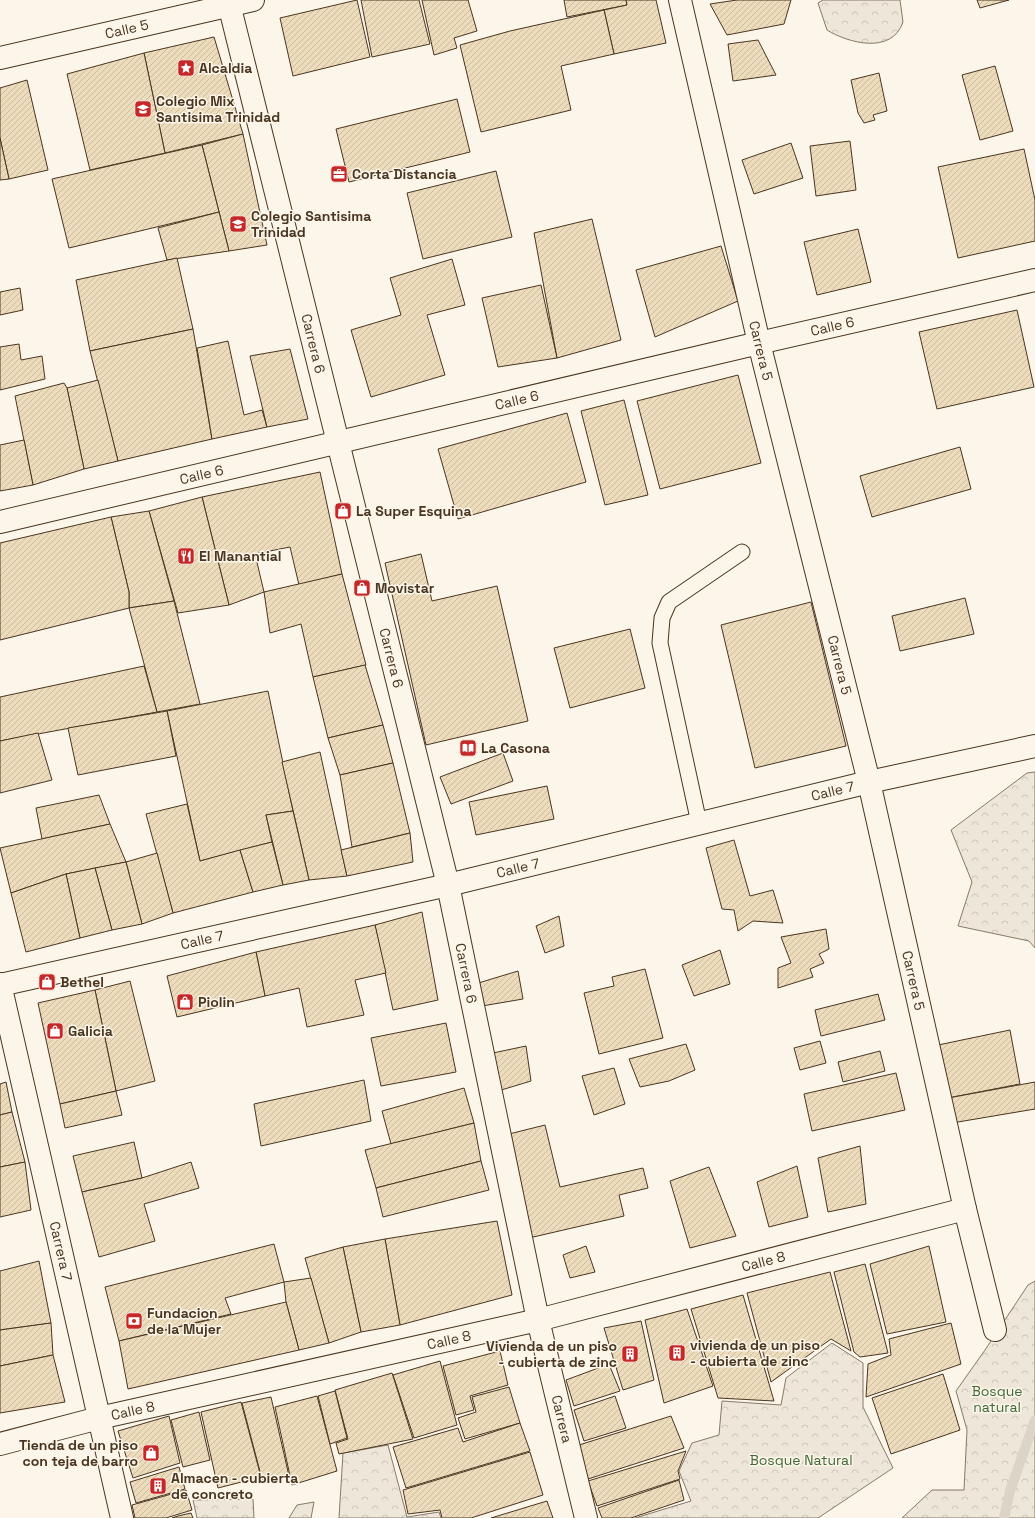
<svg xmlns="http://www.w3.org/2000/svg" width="1035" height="1518" viewBox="0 0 1035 1518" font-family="'Space Grotesk',sans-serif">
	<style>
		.forest { fill: url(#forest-crowns); stroke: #887966 }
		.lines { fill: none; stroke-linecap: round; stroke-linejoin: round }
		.stream { stroke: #dcd4c6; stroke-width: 10 }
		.building { fill: url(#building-hatch); stroke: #4a3520 }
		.service-casing { stroke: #4a3520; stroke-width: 17 }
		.minor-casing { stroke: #4a3520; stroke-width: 24 }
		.tertiary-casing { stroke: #4a3520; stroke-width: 24 }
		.service { stroke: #fbf6e9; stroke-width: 15 }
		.minor { stroke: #fbf6e9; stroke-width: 22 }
		.tertiary { stroke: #fbf6e9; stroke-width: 22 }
		.labels { text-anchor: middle; stroke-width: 3; stroke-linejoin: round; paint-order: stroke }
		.street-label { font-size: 14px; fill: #4a3520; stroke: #fbf6e9 }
		.poi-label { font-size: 14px; font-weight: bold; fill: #4a3520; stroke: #fbf6e9; text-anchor: start }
		.park-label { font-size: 14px; fill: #436837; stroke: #fbf6e9 }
	</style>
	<defs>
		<pattern id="forest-crowns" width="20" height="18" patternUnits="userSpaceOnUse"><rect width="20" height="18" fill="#ede6d9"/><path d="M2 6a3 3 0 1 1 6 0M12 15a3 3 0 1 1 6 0" fill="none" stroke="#cdc6ba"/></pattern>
		<pattern id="building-hatch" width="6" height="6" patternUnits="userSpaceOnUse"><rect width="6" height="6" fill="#ecdcbc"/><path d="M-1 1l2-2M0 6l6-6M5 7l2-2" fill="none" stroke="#ccbda1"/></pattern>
	</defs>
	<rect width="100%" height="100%" fill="#fbf6e9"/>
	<g class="forest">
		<path d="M823 0H900L903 22C892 55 848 43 827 30L818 3Z"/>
		<path d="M1035 772V948L1029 941 958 926 972 882 951 830 1027 773Z"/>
		<path d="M1035 1281V1518H902L932 1490H964L967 1430 956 1391 985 1350 1028 1285Z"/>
		<path d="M832 1343 863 1363V1407L893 1468 818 1518H635L691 1501 679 1471 692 1443 719 1435 722 1401 781 1405 786 1378Z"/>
		<path d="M388 1445 407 1517 439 1512 441 1518H339L343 1453Z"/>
		<path d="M253 1499 254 1518H197L193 1500Z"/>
		<path d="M314 1502 311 1518H289L297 1505Z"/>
	</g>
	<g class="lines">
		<path class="stream" d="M1004 1518 1010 1491 1035 1420"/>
	</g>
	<g class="building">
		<path d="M357 0 370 57 293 76 280 18Z"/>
		<path d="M361 0H419L430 44 372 57Z"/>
		<path d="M422 0H468L477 31 454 38 457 48 434 55Z"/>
		<path d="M564 0H626L627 5 567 17Z"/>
		<path d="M626 0H656L666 43 614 54 604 10 627 5Z"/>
		<path d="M737 0H791L784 24 727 35 710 4Z"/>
		<path d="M977 0H1009L980 8Z"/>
		<path d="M604 10 614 54 561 66 571 110 481 132 460 45 510 31Z"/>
		<path d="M214 37 243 134 165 153 144 53Z"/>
		<path d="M758 40 776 75 733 81 728 44Z"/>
		<path d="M144 53 165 153 90 170 67 74Z"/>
		<path d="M995 66 1013 131 980 140 962 75Z"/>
		<path d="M879 73 887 111 873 115 875 120 864 123 858 113 851 80Z"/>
		<path d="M27 80 48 170 9 179 0 138V88Z"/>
		<path d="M457 99 470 152 349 182 336 129Z"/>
		<path d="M243 134 267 245 229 251 202 145Z"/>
		<path d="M0 138 9 179 0 180Z"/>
		<path d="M850 141 856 190 816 196 810 146Z"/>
		<path d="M791 143 803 178 754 194 742 160Z"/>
		<path d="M202 145 219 212 69 248 52 179Z"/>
		<path d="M1024 149 1035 200V241L958 258 938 167Z"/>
		<path d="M496 171 512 237 423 259 407 193Z"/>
		<path d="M219 212 229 251 167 260 158 228Z"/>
		<path d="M592 219 621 340 557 358 534 233Z"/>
		<path d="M858 229 871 282 817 295 804 242Z"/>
		<path d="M721 246 738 301 655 337 636 270Z"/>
		<path d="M177 258 193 329 90 351 76 280Z"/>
		<path d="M452 259 465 305 427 315 445 375 371 397 351 330 401 315 390 278Z"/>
		<path d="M541 285 557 358 498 367 482 298Z"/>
		<path d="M20 288 23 310 0 315V292Z"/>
		<path d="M1017 310 1034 387 937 409 919 332Z"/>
		<path d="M193 329 212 439 118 461 90 351Z"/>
		<path d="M228 341 244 415 262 410 267 427 212 439 197 348Z"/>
		<path d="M19 344 21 360 42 356 45 379 0 390V347Z"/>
		<path d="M290 349 308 419 267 427 250 356Z"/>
		<path d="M738 375 761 463 660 489 637 401Z"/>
		<path d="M98 380 118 461 84 469 67 388Z"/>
		<path d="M64 383 67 388 84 469 33 485 15 396Z"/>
		<path d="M624 400 648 495 605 505 581 411Z"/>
		<path d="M567 413 586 482 458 519 438 449Z"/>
		<path d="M24 440 33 485 0 491V445Z"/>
		<path d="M960 447 971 489 872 517 860 476Z"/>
		<path d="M320 472 342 574 299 585 290 547 255 554 264 592 229 605 202 497Z"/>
		<path d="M202 497 229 605 178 613 149 511Z"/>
		<path d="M149 511 174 601 129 608V592L111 517Z"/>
		<path d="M111 517 129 592V608L0 640V543Z"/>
		<path d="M421 554 432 601 497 586 528 721 426 745 385 563Z"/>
		<path d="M342 574 366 665 313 677 301 624 270 633 264 592Z"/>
		<path d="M965 598 974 634 900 651 892 616Z"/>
		<path d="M174 601 200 704 157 712 129 608Z"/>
		<path d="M811 602 846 746 755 768 721 625Z"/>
		<path d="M630 629 645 688 570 708 554 648Z"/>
		<path d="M365 665 383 725 328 738 313 677Z"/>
		<path d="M144 666 157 712 0 741V697Z"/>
		<path d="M268 691 293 811 266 815 272 842 200 861 167 711Z"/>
		<path d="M167 711 176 756 78 775 68 728Z"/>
		<path d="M383 725 393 763 340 775 328 738Z"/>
		<path d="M38 733 52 780 0 793V741Z"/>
		<path d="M320 752 347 876 309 880 282 762Z"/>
		<path d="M503 753 513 781 451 804 440 777Z"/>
		<path d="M393 763 410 833 352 847 340 775Z"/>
		<path d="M547 786 554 819 476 835 469 802Z"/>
		<path d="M99 795 110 824 42 839 36 808Z"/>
		<path d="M187 804 200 861 240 850 253 892 173 913 146 814Z"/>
		<path d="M293 811 309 880 283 885 266 815Z"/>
		<path d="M110 824 126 862 66 874 11 893 0 848Z"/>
		<path d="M410 833 413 862 347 876 341 850Z"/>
		<path d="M734 840 750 896 773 890 783 923 753 921 738 931 734 910 722 909 706 848Z"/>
		<path d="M272 842 283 885 253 892 240 850Z"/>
		<path d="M157 853 173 913 142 924 126 862Z"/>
		<path d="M126 862 142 924 112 930 95 868Z"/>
		<path d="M95 868 112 930 80 938 66 874Z"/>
		<path d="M66 874 80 938 26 952 11 893Z"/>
		<path d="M422 912 438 1000 393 1010 375 925Z"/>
		<path d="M559 916 564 946 545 953 536 926Z"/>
		<path d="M375 925 386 973 355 980 364 1015 307 1027 299 988 265 996 256 952Z"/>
		<path d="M826 929 829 949 819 954 824 963 810 969 813 977 778 988V968L791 963 781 937Z"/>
		<path d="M720 950 730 984 694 996 682 965Z"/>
		<path d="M256 952 265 996 177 1017 167 976Z"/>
		<path d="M645 969 663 1038 599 1054 584 993 614 986 612 977Z"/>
		<path d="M518 971 523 999 482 1006 475 984Z"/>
		<path d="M130 981 155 1081 116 1091 95 990Z"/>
		<path d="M95 990 116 1091 60 1104 38 1003Z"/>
		<path d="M878 994 885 1020 821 1036 815 1010Z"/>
		<path d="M446 1023 456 1072 381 1086 371 1038Z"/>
		<path d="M1010 1030 1020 1084 948 1098 938 1045Z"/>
		<path d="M820 1041 826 1063 800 1070 794 1048Z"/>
		<path d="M686 1044 695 1070 669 1081 640 1087 629 1059Z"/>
		<path d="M526 1046 531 1081 498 1091 493 1053Z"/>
		<path d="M880 1051 885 1071 843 1082 838 1062Z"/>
		<path d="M614 1068 625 1104 594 1115 582 1076Z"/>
		<path d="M896 1073 905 1110 812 1131 804 1094Z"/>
		<path d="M364 1080 371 1121 261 1146 254 1104Z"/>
		<path d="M6 1082 12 1112 0 1115V1084Z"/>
		<path d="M1035 1082V1109L952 1123 948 1098Z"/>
		<path d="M464 1088 474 1123 391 1144 382 1111Z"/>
		<path d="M116 1091 122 1115 65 1128 60 1104Z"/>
		<path d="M12 1112 25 1162 0 1167V1115Z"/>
		<path d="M474 1123 481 1161 376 1188 365 1150Z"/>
		<path d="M545 1125 560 1187 643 1168 648 1188 619 1195 624 1216 529 1238 505 1135Z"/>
		<path d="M134 1142 142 1178 82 1192 73 1156Z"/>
		<path d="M860 1146 866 1204 828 1212 818 1158Z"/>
		<path d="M481 1161 489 1190 383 1217 376 1188Z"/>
		<path d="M25 1162 31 1210 0 1217V1167Z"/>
		<path d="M191 1162 199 1188 144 1204 155 1241 99 1257 82 1192 142 1178Z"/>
		<path d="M797 1166 808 1217 769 1227 757 1182Z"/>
		<path d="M709 1167 736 1236 690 1248 670 1181Z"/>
		<path d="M497 1221 512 1295 400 1325 385 1239Z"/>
		<path d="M385 1239 400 1325 361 1332 343 1247Z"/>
		<path d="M274 1244 284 1282 225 1298 231 1314 119 1341 105 1287Z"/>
		<path d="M586 1246 595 1272 570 1278 563 1255Z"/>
		<path d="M929 1246 946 1322 887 1334 870 1264Z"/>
		<path d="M343 1247 361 1332 329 1343 305 1258Z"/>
		<path d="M39 1261 51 1323 0 1330V1271Z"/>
		<path d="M865 1264 888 1353 860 1357 854 1352 834 1272Z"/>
		<path d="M830 1272 851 1351 831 1339 771 1382 747 1293Z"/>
		<path d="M311 1278 329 1343 299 1350 286 1302 284 1282Z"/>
		<path d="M743 1295 774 1401 718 1398 691 1309Z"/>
		<path d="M286 1302 299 1350 128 1389 119 1341Z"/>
		<path d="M687 1309 713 1386 664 1403 645 1320Z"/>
		<path d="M641 1321 654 1380 623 1390 604 1328Z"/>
		<path d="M51 1323 53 1355 0 1366V1330Z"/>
		<path d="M951 1323 961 1364 866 1397 868 1364 891 1355 889 1339Z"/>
		<path d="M500 1351 508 1385 470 1396 474 1410 456 1415 443 1366Z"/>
		<path d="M53 1355 65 1402 0 1413V1366Z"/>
		<path d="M440 1361 457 1425 414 1438 393 1375Z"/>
		<path d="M609 1364 620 1391 574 1406 566 1380Z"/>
		<path d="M392 1373 413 1439 339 1454 336 1443 348 1439 335 1390Z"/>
		<path d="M943 1374 960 1430 891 1454 872 1398Z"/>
		<path d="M509 1387 520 1423 465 1439 458 1418 476 1412 472 1397Z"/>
		<path d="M335 1391 347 1438 330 1444 318 1396Z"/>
		<path d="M317 1396 337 1471 292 1485 275 1407Z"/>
		<path d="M615 1396 626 1428 584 1441 574 1410Z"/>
		<path d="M271 1397 289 1476 263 1483 242 1403Z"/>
		<path d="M241 1402 261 1477 218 1488 201 1412Z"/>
		<path d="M199 1412 210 1460 183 1467 171 1420Z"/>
		<path d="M169 1416 180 1463 133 1478 118 1431Z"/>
		<path d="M671 1416 684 1448 588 1479 579 1445Z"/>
		<path d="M520 1423 530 1451 406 1488 393 1447 458 1428 463 1442Z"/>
		<path d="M686 1451 678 1471 680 1479 597 1506 588 1481Z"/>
		<path d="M530 1452 543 1495 471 1518H442L440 1510 408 1514 403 1490Z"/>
		<path d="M179 1467 185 1489 136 1503 130 1482Z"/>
		<path d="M679 1480 684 1500 631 1518H602L598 1508Z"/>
		<path d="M186 1490 192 1510 166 1518H135L132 1505Z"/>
		<path d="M547 1501 553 1518H491Z"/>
		<path d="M191 1513 193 1518H172L178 1516Z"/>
	</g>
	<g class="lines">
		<defs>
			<path id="service" d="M699 823 660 643 662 618 669 602 742 552"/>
			<g id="minor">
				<path id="s1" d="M228 0 448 885 538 1320 586 1518"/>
				<path id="s2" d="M680 0 759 343 869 782 965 1209 995 1330"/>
				<path id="s3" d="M0 58 253 0"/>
				<path id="s4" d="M0 522 759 343 1035 280"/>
				<path id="s5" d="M0 985 448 885 869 782 1035 746"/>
				<path id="s6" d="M0 1444 99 1418 538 1320 965 1209"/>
			</g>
			<g id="tertiary">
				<path id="s7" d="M0 984 122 1518"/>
			</g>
		</defs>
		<use href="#service" class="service-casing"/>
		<use href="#minor" class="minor-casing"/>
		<use href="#tertiary" class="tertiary-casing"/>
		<use href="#service" class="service"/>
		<use href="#minor" class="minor"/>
		<use href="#tertiary" class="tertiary"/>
	</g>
	<defs>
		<symbol id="sight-square" viewBox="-11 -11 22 22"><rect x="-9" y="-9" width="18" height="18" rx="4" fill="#c62828" stroke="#fbf6e9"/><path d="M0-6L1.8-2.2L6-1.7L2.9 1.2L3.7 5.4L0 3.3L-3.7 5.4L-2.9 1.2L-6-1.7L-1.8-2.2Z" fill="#fff"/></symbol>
		<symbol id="school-square" viewBox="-11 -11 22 22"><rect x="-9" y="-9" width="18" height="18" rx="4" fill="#c62828" stroke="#fbf6e9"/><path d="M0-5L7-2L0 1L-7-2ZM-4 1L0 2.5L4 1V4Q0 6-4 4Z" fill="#fff"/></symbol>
		<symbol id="office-square" viewBox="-11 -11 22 22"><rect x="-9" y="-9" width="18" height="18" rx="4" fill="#c62828" stroke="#fbf6e9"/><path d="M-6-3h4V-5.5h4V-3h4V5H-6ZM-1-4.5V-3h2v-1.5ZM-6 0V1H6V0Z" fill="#fff"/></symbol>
		<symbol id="shop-square" viewBox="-11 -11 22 22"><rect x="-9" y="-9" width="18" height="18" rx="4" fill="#c62828" stroke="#fbf6e9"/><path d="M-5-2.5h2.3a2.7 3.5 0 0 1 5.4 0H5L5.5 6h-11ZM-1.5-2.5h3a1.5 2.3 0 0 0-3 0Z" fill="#fff"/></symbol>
		<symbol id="restaurant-square" viewBox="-11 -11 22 22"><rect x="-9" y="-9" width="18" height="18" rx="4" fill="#c62828" stroke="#fbf6e9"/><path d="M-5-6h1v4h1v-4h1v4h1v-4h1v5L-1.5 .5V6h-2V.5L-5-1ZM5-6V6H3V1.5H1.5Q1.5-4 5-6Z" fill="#fff"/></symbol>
		<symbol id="library-square" viewBox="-11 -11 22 22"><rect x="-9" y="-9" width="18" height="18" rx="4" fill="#c62828" stroke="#fbf6e9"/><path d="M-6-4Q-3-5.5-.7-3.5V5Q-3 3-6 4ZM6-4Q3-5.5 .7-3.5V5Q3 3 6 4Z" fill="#fff"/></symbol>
		<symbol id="bank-square" viewBox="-11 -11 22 22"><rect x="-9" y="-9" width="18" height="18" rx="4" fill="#c62828" stroke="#fbf6e9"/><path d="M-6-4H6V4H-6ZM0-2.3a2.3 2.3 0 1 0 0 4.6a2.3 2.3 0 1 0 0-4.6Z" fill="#fff"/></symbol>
		<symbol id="building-square" viewBox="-11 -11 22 22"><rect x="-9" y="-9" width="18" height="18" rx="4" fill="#c62828" stroke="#fbf6e9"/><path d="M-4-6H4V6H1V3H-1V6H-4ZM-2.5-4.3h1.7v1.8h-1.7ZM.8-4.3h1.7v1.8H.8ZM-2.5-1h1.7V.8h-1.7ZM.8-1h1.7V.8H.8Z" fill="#fff"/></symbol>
	</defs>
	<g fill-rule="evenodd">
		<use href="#sight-square" x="176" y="58" width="20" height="20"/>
		<use href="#school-square" x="133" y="99" width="20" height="20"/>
		<use href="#office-square" x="329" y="164" width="20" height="20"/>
		<use href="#school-square" x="228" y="214" width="20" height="20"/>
		<use href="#shop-square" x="333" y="501" width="20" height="20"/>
		<use href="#restaurant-square" x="176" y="546" width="20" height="20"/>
		<use href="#shop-square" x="352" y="578" width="20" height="20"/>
		<use href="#library-square" x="458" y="738" width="20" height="20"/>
		<use href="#shop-square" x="37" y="972" width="20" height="20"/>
		<use href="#shop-square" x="175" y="992" width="20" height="20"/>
		<use href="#shop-square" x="45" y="1021" width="20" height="20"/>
		<use href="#bank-square" x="124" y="1311" width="20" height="20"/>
		<use href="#building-square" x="667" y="1343" width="20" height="20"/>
		<use href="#building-square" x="620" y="1344" width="20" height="20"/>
		<use href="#shop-square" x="141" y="1443" width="20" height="20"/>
		<use href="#building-square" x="148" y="1476" width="20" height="20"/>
	</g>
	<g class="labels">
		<g class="street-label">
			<text dy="5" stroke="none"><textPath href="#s3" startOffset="130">Calle 5</textPath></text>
			<text dy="5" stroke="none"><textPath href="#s4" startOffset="855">Calle 6</textPath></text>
			<text dy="5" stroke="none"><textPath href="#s1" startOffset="354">Carrera 6</textPath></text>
			<text dy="5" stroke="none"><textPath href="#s2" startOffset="360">Carrera 5</textPath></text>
			<text dy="5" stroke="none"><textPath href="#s4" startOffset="531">Calle 6</textPath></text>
			<text dy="5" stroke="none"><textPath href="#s4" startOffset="207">Calle 6</textPath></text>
			<text dy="5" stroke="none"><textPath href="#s1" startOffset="678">Carrera 6</textPath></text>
			<text dy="5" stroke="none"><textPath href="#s2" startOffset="684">Carrera 5</textPath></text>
			<text dy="5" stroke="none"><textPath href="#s5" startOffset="855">Calle 7</textPath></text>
			<text dy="5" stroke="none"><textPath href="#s5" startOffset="531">Calle 7</textPath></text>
			<text dy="5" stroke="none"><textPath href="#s5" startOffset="207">Calle 7</textPath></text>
			<text dy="5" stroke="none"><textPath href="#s1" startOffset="1002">Carrera 6</textPath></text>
			<text dy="5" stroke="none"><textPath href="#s2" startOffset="1008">Carrera 5</textPath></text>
			<text dy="5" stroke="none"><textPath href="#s7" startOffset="274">Carrera 7</textPath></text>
			<text dy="5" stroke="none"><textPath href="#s6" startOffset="785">Calle 8</textPath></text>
			<text dy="5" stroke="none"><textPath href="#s6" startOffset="461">Calle 8</textPath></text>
			<text dy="5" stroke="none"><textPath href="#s6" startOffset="137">Calle 8</textPath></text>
			<text dy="5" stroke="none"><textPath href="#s1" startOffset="1458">Carrera</textPath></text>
		</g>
		<g class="poi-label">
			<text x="199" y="73">Alcaldia</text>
			<text x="156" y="106">Colegio Mix<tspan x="156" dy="16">Santisima Trinidad</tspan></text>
			<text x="352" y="179">Corta Distancia</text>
			<text x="251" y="221">Colegio Santisima<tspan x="251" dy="16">Trinidad</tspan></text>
			<text x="356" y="516">La Super Esquina</text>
			<text x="199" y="561">El Manantial</text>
			<text x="375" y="593">Movistar</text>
			<text x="481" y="753">La Casona</text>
			<text x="60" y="987">Bethel</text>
			<text x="198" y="1007">Piolin</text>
			<text x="68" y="1036">Galicia</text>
			<text x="147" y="1318">Fundacion<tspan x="147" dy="16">de la Mujer</tspan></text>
			<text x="690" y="1350">vivienda de un piso<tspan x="690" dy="16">- cubierta de zinc</tspan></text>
			<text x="617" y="1351" text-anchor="end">Vivienda de un piso<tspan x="617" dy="16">- cubierta de zinc</tspan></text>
			<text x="138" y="1450" text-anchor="end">Tienda de un piso<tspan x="138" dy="16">con teja de barro</tspan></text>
			<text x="171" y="1483">Almacen - cubierta<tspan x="171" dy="16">de concreto</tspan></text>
		</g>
		<g class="park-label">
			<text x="997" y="1396">Bosque<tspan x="997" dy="16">natural</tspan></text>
			<text x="801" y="1465">Bosque Natural</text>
		</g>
	</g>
</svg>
